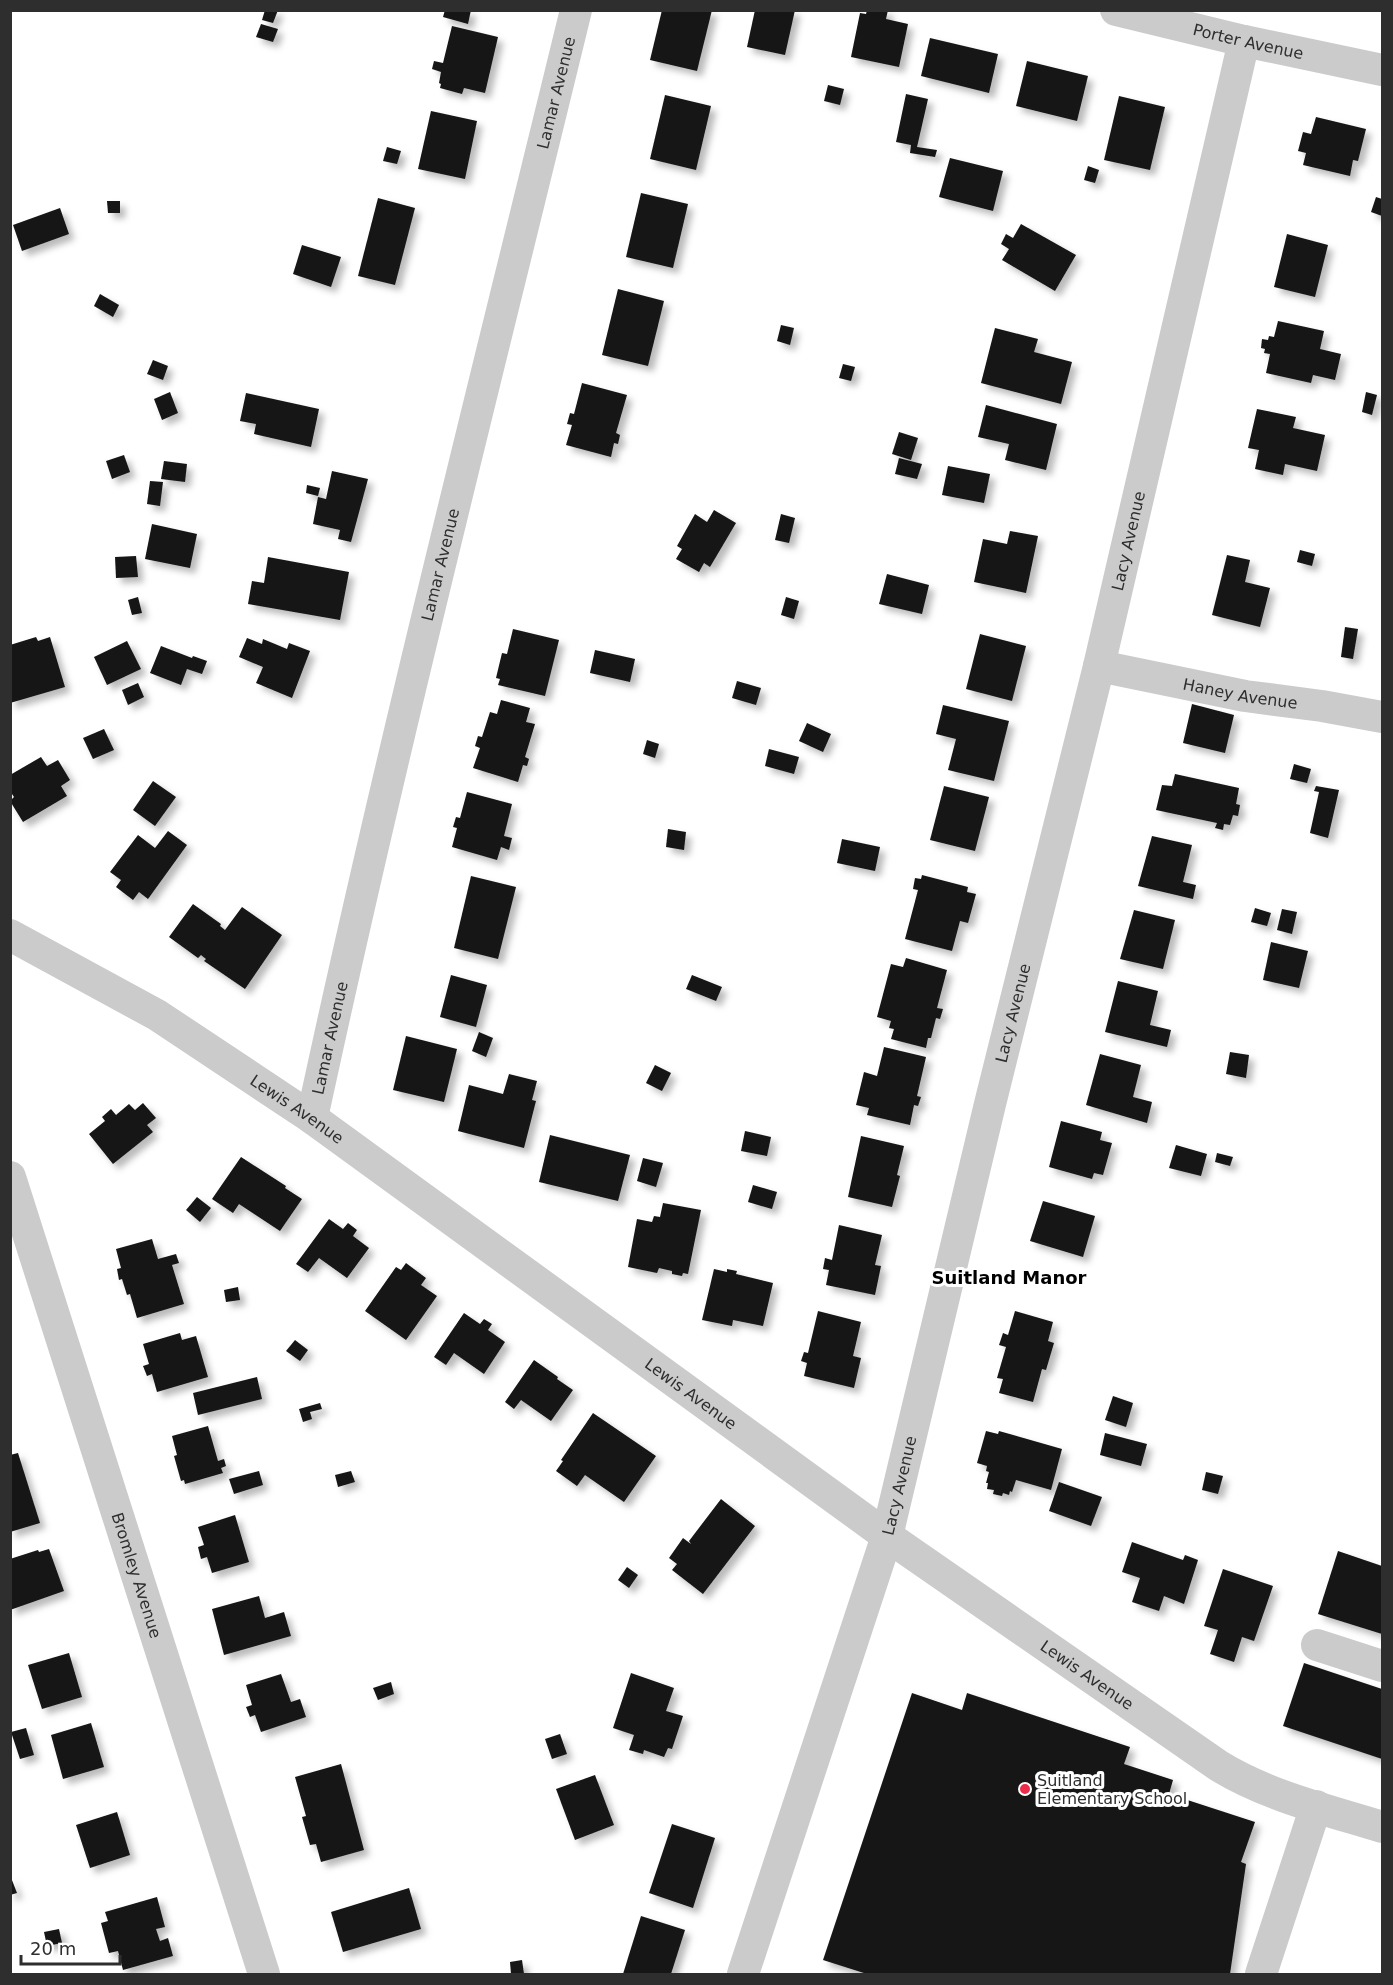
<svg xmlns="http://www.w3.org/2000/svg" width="1393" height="1985" viewBox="0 0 1393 1985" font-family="'DejaVu Sans',sans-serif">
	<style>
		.building { fill: #151515; filter: url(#shadow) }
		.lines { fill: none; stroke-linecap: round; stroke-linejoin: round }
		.minor { stroke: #cbcbcb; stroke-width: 32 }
		.poi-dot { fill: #e82e4a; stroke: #fff; stroke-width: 2 }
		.labels { text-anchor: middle; stroke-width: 6; stroke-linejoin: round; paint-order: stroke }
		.street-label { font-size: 16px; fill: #2e2e2e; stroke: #fff }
		.poi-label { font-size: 16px; fill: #2e2e2e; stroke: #fff; text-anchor: start }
		.neighbourhood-label { font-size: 18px; font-weight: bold; fill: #000; stroke: #fff }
	</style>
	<defs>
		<filter id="shadow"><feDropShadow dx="5.5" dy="5.5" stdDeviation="3" flood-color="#0004"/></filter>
	</defs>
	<rect width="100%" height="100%" fill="#fff"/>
	<g class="building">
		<path d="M265 10H278L273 23 262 20Z"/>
		<path d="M445 10H471L468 24 443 17Z"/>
		<path d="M662 10H712L697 71 650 60Z"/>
		<path d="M755 10H795L785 55 747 47Z"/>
		<path d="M867 10H888L886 19 908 24 899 67 851 57 860 13 866 14Z"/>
		<path d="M261 24 278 29 273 42 256 37Z"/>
		<path d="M452 26 498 37 485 93 464 88 462 94 440 88 441 84 439 83 441 72 432 69 434 61 443 63Z"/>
		<path d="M930 38 998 54 989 93 921 76Z"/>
		<path d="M1027 61 1088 76 1077 121 1016 106Z"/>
		<path d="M828 85 844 89 840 105 824 101Z"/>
		<path d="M906 94 928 99 917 147 937 150 935 157 910 153 911 145 896 142Z"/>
		<path d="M665 95 711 106 696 170 650 159Z"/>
		<path d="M1119 96 1165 107 1150 170 1104 160Z"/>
		<path d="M431 111 477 121 465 179 418 169Z"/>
		<path d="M1316 117 1366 129 1358 161 1353 160 1350 176 1303 165 1306 153 1298 151 1303 132 1311 134Z"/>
		<path d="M387 147 401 151 397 164 383 161Z"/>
		<path d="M950 158 1003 171 993 211 939 197Z"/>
		<path d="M1088 166 1099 170 1095 183 1084 180Z"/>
		<path d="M641 193 688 204 673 268 626 257Z"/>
		<path d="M1376 197 1382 199V216L1371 212Z"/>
		<path d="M378 198 415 208 395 285 358 276Z"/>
		<path d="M107 201H120V213H108Z"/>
		<path d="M60 208 69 234 22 251 13 225Z"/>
		<path d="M1021 224 1076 255 1055 291 1002 260 1009 249 1001 244 1006 234 1013 238Z"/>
		<path d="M1287 234 1328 245 1315 297 1274 287Z"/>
		<path d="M302 245 341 257 331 287 293 274Z"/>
		<path d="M618 289 664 301 648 366 602 355Z"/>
		<path d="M100 294 119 305 113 317 94 306Z"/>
		<path d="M1278 321 1324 331 1320 349 1341 354 1335 380 1313 375 1311 383 1266 373 1270 354 1264 353 1265 349 1261 348 1262 339 1268 340 1269 336 1274 337Z"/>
		<path d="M781 325 794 328 790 345 777 341Z"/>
		<path d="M995 328 1038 339 1034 352 1072 362 1061 404 981 383Z"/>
		<path d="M153 360 168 366 163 380 147 374Z"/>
		<path d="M843 364 855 367 851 381 839 378Z"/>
		<path d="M582 383 627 395 616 433 620 435 618 444 614 443 611 457 566 445 572 425 567 424 570 413 574 414Z"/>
		<path d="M170 392 178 413 162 420 154 399Z"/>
		<path d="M1366 392 1377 395 1372 415 1362 412Z"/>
		<path d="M246 393 319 409 311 447 254 434 256 424 240 421Z"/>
		<path d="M986 405 1057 424 1046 470 1005 460 1009 444 978 437Z"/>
		<path d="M1257 409 1296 417 1293 428 1325 435 1317 471 1285 464 1283 475 1255 469 1259 450 1248 448Z"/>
		<path d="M899 432 918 438 911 460 892 454Z"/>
		<path d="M124 455 130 472 112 479 106 461Z"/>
		<path d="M899 458 922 464 917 479 895 474Z"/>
		<path d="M164 461 187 464 185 482 161 479Z"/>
		<path d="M948 466 990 474 984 503 942 495Z"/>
		<path d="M332 471 368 479 351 542 338 539 340 530 313 524 318 497 326 499Z"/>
		<path d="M150 481 163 482 160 506 147 504Z"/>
		<path d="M307 485 320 488 318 496 306 493Z"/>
		<path d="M714 510 736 523 710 567 704 563 699 572 676 559 682 549 677 546 695 514 707 522Z"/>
		<path d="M781 514 795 518 789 543 775 540Z"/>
		<path d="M152 524 197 534 190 568 145 559Z"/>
		<path d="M1010 531 1038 536 1026 593 974 582 983 539 1007 544Z"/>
		<path d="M1300 550 1315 554 1312 566 1297 562Z"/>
		<path d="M1227 555 1250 560 1245 582 1270 588 1260 627 1212 615Z"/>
		<path d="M136 556 138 577 116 578 115 557Z"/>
		<path d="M268 557 349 572 340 620 248 604 252 581 264 583Z"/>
		<path d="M887 574 929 585 922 614 879 604Z"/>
		<path d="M138 597 142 613 132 615 128 600Z"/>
		<path d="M786 597 799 601 794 619 781 615Z"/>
		<path d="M1345 627 1358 629 1353 659 1341 657Z"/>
		<path d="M513 629 559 640 545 696 498 685 500 679 496 678 502 653 507 654Z"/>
		<path d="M980 634 1026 646 1012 701 966 689Z"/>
		<path d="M36 637 38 641 50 637 65 687 10 703V645Z"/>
		<path d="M247 638 262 644 263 639 287 649 289 643 310 651 292 698 256 683 263 667 239 657Z"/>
		<path d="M127 641 141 669 107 685 94 657Z"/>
		<path d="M161 646 192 658 193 656 207 661 202 674 187 669 181 685 150 673Z"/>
		<path d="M595 650 635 659 630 682 590 673Z"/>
		<path d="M737 681 761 688 756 705 732 698Z"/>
		<path d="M138 683 144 697 128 705 122 690Z"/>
		<path d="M501 700 530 708 526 722 535 724 525 757 529 759 527 766 523 765 518 782 473 768 480 748 475 746 478 736 482 737 490 712 497 714Z"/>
		<path d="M1192 704 1234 715 1225 753 1183 743Z"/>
		<path d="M943 705 1009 721 994 781 948 770 956 739 936 734Z"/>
		<path d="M807 723 831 734 823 752 799 741Z"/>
		<path d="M104 729 114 750 93 759 83 738Z"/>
		<path d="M647 740 659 744 655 758 643 754Z"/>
		<path d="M769 749 799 757 794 774 765 766Z"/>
		<path d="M41 757 47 766 58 760 70 780 61 786 67 796 23 822 10 801 14 797 10 791V775Z"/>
		<path d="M1294 764 1311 769 1307 783 1290 779Z"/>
		<path d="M1175 774 1239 788 1236 804 1240 805 1238 816 1233 815 1230 825 1224 824 1223 830 1215 828 1217 823 1156 810 1162 785 1172 786Z"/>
		<path d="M153 781 176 797 155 826 133 810Z"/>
		<path d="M944 786 989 797 975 851 930 840Z"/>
		<path d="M1316 786 1339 790 1328 838 1310 833 1319 792 1314 791Z"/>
		<path d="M467 792 512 804 504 836 512 838 509 850 501 847 497 860 452 847 457 828 453 827 456 817 460 818Z"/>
		<path d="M668 829 686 832 684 850 666 847Z"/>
		<path d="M168 831 187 845 148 899 139 892 133 900 116 887 121 880 110 872 138 835 155 848Z"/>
		<path d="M1152 836 1192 845 1183 882 1196 885 1193 899 1138 886Z"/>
		<path d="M842 839 880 847 875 871 837 863Z"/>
		<path d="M922 875 968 887 967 892 976 894 968 923 960 921 952 951 905 939 918 890 913 889 915 878 921 879Z"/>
		<path d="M471 876 516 887 498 959 454 948Z"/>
		<path d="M193 904 221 924 220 926 225 930 242 907 282 935 245 989 204 961 206 959 201 955 198 958 169 937Z"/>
		<path d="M1255 908 1271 913 1267 926 1251 922Z"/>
		<path d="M1282 909 1297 912 1292 934 1277 930Z"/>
		<path d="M1134 910 1175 920 1163 969 1120 959Z"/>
		<path d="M1271 942 1308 951 1299 988 1263 980Z"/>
		<path d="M906 958 947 970 937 1008 943 1009 940 1019 936 1018 931 1038H928L926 1048 891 1039 894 1029 889 1028 891 1021 877 1017 891 964 903 967Z"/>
		<path d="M451 975 487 985 476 1027 440 1017Z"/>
		<path d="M692 975 722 987 716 1001 686 989Z"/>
		<path d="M1118 981 1158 991 1150 1025 1171 1030 1167 1047 1105 1032Z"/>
		<path d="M479 1032 493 1038 486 1057 472 1051Z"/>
		<path d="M406 1036 457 1049 444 1102 393 1090Z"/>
		<path d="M884 1047 926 1057 917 1096 921 1097 918 1106 914 1105 910 1125 867 1115 869 1108 856 1105 864 1072 877 1076Z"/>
		<path d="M1230 1052 1249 1055 1246 1078 1226 1074Z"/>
		<path d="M1100 1054 1141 1065 1133 1097 1152 1102 1147 1123 1086 1105Z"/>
		<path d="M655 1065 671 1073 662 1091 646 1083Z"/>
		<path d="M509 1074 537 1081 532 1100 536 1101 524 1148 458 1131 469 1085 503 1094Z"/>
		<path d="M143 1103 156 1118 147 1125 153 1132 113 1164 89 1134 105 1121 102 1117 111 1109 116 1115 129 1104 135 1110Z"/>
		<path d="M1061 1121 1102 1132 1100 1140 1112 1143 1103 1175 1094 1173 1092 1179 1049 1167Z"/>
		<path d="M745 1131 771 1137 767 1156 741 1151Z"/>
		<path d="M550 1135 630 1155 618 1201 539 1182Z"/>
		<path d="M861 1136 904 1146 897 1175 900 1176 892 1207 848 1197Z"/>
		<path d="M1176 1145 1207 1154 1201 1176 1169 1168Z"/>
		<path d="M1217 1153 1233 1157 1230 1166 1215 1162Z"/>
		<path d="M241 1157 286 1186 285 1188 302 1199 280 1231 239 1204 233 1213 212 1199Z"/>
		<path d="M643 1158 663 1163 656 1187 637 1181Z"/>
		<path d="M753 1185 777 1192 772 1209 748 1202Z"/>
		<path d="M197 1197 211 1208 200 1222 186 1210Z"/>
		<path d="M1043 1201 1095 1216 1083 1257 1030 1241Z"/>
		<path d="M663 1203 701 1210 688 1274 683 1273 682 1276 672 1274V1271L659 1268 657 1273 628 1267 637 1219 652 1222 654 1216 660 1217Z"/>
		<path d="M329 1219 343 1229 348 1223 357 1230 353 1236 369 1248 347 1278 319 1258 308 1272 296 1264Z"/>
		<path d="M839 1225 882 1235 875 1265 881 1266 875 1295 826 1285 829 1270 823 1269 825 1258 832 1260Z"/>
		<path d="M152 1239 158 1259 176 1254 179 1263 172 1265 184 1304 137 1318 130 1294 127 1295 122 1279 119 1280 117 1269 121 1268 116 1249Z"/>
		<path d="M406 1263 426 1278 421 1285 437 1296 406 1340 365 1311 396 1267 401 1270Z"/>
		<path d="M714 1269 727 1272V1269L737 1271 736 1274 773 1283 763 1326 733 1320 732 1326 702 1320Z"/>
		<path d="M238 1287 240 1300 226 1302 224 1290Z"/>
		<path d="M818 1311 861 1322 853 1356 861 1358 854 1388 804 1376 807 1363 801 1361 804 1352 808 1353Z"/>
		<path d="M1015 1311 1053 1322 1048 1341 1054 1343 1046 1370 1042 1369 1033 1402 999 1393 1003 1379 997 1378 1006 1347 999 1345 1003 1333 1008 1335Z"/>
		<path d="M464 1313 480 1324 484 1319 492 1324 488 1330 505 1342 484 1374 454 1353 446 1365 434 1357Z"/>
		<path d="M180 1333 182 1340 196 1336 208 1377 157 1392 152 1374 147 1376 143 1366 149 1364 143 1344Z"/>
		<path d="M295 1340 308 1350 300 1361 286 1351Z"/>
		<path d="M534 1360 558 1377 557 1379 573 1390 551 1421 521 1400 514 1409 505 1402Z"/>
		<path d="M257 1377 262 1399 198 1415 193 1393Z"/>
		<path d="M1113 1396 1133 1403 1126 1427 1105 1420Z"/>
		<path d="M320 1403 322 1409 310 1412 312 1419 303 1422 299 1409Z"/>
		<path d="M593 1413 656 1456 624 1502 585 1475 577 1486 556 1471 563 1461 561 1460Z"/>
		<path d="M208 1426 218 1461 224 1459 226 1466 221 1468 223 1473 185 1484 184 1480 181 1481 174 1456 177 1455 172 1436Z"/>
		<path d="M986 1431 998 1434 999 1431 1062 1449 1051 1490 1016 1480 1012 1492 1010 1491 1009 1495 1003 1493 1002 1496 993 1494 994 1490 987 1489 988 1483H986L989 1472 986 1471 987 1466 977 1463Z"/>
		<path d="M1105 1433 1147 1444 1141 1466 1100 1455Z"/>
		<path d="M18 1453 40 1523 10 1532V1455Z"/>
		<path d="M259 1471 263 1485 234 1494 229 1479Z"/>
		<path d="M351 1471 355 1482 338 1487 335 1475Z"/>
		<path d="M1206 1472 1223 1476 1218 1494 1202 1490Z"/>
		<path d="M1059 1482 1102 1497 1091 1526 1049 1511Z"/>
		<path d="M721 1499 755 1526 703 1594 672 1570 677 1564 669 1558 683 1538 691 1544 689 1541Z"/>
		<path d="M235 1515 249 1562 212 1573 207 1557 201 1559 198 1547 204 1545 198 1527Z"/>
		<path d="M1132 1542 1183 1560 1185 1555 1198 1560 1184 1604 1164 1596 1159 1611 1132 1602 1140 1578 1122 1572Z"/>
		<path d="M49 1549 64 1591 10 1610V1559L38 1550 39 1552Z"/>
		<path d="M1338 1551 1382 1566V1634L1318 1614Z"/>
		<path d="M627 1567 638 1575 629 1588 618 1580Z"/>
		<path d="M1223 1569 1273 1586 1254 1641 1242 1637 1234 1662 1210 1654 1218 1630 1204 1626Z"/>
		<path d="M259 1596 265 1618 284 1612 291 1636 224 1655 212 1609Z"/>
		<path d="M69 1653 82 1697 42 1709 28 1665Z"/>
		<path d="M1304 1663 1382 1689V1759L1283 1726Z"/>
		<path d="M631 1673 674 1688 666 1711 683 1716 672 1749 668 1748 664 1757 644 1750 643 1754 629 1750 634 1735 613 1728Z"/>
		<path d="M281 1674 291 1702 300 1699 306 1717 261 1732 255 1715 250 1717 246 1707 252 1705 246 1685Z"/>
		<path d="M391 1682 394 1694 378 1700 373 1688Z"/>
		<path d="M912 1693 962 1710 967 1693 1130 1747 1124 1764 1173 1780 1169 1794 1255 1822 1241 1862 1246 1864 1230 1974H867L823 1960Z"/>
		<path d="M91 1723 104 1767 63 1779 51 1735Z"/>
		<path d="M26 1728 34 1755 20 1759 11 1732Z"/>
		<path d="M560 1734 567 1754 552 1759 545 1739Z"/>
		<path d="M341 1764 364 1850 321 1862 316 1844 310 1845 302 1817 306 1816 295 1777Z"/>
		<path d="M595 1775 614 1825 575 1840 556 1789Z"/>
		<path d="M117 1812 130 1855 90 1868 76 1825Z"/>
		<path d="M672 1824 715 1838 693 1908 649 1893Z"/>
		<path d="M10 1875 17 1893 10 1895Z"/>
		<path d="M409 1888 421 1929 343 1952 331 1912Z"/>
		<path d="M157 1897 165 1927 156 1929 160 1941 168 1938 173 1956 123 1970 118 1951 109 1953 101 1923 108 1921 105 1912Z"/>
		<path d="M641 1916 685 1930 671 1974H623Z"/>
		<path d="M59 1929 62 1943 47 1946 44 1932Z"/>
		<path d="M522 1960 524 1974H511L510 1962Z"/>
	</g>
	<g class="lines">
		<g class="minor">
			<path id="s1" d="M1116 10 1244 41 1382 70"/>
			<path id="s2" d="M1099 666 1245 696 1322 706 1382 717"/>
			<path id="s3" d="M10 935 157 1015 312 1118 887 1536 1219 1766C1268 1796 1327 1810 1382 1827"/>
			<path id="s4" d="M312 1118C392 747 486 379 576 10"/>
			<path id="s5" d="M10 1177 264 1974"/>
			<path d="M1317 1645 1382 1666"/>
			<path id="s6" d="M743 1974 887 1536 990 1104 1099 666 1244 41"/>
			<path d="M1261 1974 1316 1806"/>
		</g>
	</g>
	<circle class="poi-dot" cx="1025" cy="1789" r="6"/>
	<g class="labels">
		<g class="street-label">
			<text dy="6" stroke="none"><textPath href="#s1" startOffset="136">Porter Avenue</textPath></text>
			<text dy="6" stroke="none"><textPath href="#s4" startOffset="1054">Lamar Avenue</textPath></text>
			<text dy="6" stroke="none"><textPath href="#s6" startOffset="1485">Lacy Avenue</textPath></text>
			<text dy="6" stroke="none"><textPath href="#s4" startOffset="568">Lamar Avenue</textPath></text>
			<text dy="6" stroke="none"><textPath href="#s2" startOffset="144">Haney Avenue</textPath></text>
			<text dy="6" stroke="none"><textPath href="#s6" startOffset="999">Lacy Avenue</textPath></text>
			<text dy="6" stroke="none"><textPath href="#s4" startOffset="82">Lamar Avenue</textPath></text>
			<text dy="6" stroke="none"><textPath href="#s3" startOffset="336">Lewis Avenue</textPath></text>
			<text dy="6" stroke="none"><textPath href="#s3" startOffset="822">Lewis Avenue</textPath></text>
			<text dy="6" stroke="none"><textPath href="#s6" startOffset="513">Lacy Avenue</textPath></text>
			<text dy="6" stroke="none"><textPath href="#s5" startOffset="418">Bromley Avenue</textPath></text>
			<text dy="6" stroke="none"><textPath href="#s3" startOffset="1308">Lewis Avenue</textPath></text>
		</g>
		<g class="poi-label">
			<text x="1037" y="1786">Suitland<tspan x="1037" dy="18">Elementary School</tspan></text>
		</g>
		<g class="neighbourhood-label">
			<text x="1009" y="1284">Suitland Manor</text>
		</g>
	</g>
	<rect width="1393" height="1985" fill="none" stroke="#2e2e2e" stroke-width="24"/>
	<path d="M21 1955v9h99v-9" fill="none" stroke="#2e2e2e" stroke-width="3"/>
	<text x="30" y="1955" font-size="18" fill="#2e2e2e" stroke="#ffffff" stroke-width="4.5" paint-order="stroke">20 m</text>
</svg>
